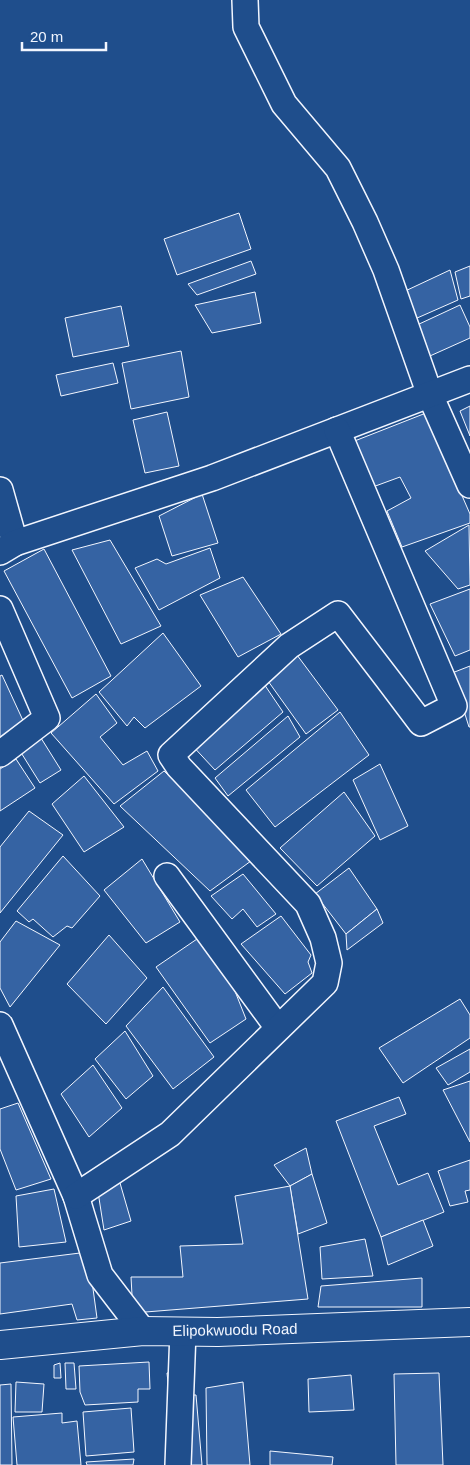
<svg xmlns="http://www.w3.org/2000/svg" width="470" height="1465" viewBox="0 0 470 1465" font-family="Helvetica,sans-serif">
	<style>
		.building { fill: #3563a3; stroke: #f2f6ff }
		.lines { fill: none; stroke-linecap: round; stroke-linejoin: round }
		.street-casing { stroke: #f2f6ff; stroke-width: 28 }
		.secondary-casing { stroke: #f2f6ff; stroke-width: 30 }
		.street { stroke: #1f4e8c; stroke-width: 25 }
		.secondary { stroke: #1f4e8c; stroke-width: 28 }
		.labels { text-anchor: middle; stroke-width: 4; stroke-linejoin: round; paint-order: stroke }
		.street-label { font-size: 15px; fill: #f2f6ff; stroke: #1f4e8c }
	</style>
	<rect width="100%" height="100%" fill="#1f4e8c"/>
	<g class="building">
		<path d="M239 213 251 249 177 275 164 239Z"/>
		<path d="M251 261 256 274 197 295 188 284Z"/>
		<path d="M470 266V296L461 299 455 272Z"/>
		<path d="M450 270 458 300 399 326 386 300Z"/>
		<path d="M255 292 261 323 212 333 195 305Z"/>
		<path d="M460 305 470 327V338L421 360 402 332Z"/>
		<path d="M121 306 129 346 73 357 65 318Z"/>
		<path d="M181 351 189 397 131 409 122 363Z"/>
		<path d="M113 363 118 383 61 396 56 375Z"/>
		<path d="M470 406V436L460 411Z"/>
		<path d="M167 412 179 466 145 473 133 420Z"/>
		<path d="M426 413 470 514V523L402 547 387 511 411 498 400 477 370 488 352 442Z"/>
		<path d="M202 494 218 543 172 556 159 516Z"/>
		<path d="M469 525 470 585 458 589 425 551Z"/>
		<path d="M110 540 161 626 121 644 72 550Z"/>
		<path d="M210 548 220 578 159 610 135 568 157 559 166 564Z"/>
		<path d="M44 549 111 676 72 698 4 571Z"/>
		<path d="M243 577 281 634 238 657 200 595Z"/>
		<path d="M470 589V650L455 656 430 604Z"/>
		<path d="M163 633 201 686 145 728 134 717 127 726 99 692Z"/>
		<path d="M297 655 338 710 306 734 263 674Z"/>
		<path d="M470 666V727H469L452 673Z"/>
		<path d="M2 675 26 727 0 739V676Z"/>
		<path d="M262 681 283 712 215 770 189 742Z"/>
		<path d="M96 694 117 723 100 737 123 765 147 751 158 771 114 804 51 733Z"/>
		<path d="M340 712 369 755 275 827 246 790Z"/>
		<path d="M288 716 300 737 228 796 215 778Z"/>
		<path d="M41 738 61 770 40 783 20 751Z"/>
		<path d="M16 759 35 788 0 811V769Z"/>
		<path d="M380 764 408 826 380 840 353 780Z"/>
		<path d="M164 771 255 858 210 891 120 806Z"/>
		<path d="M84 776 124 827 84 852 52 804Z"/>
		<path d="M344 792 375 836 317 886 280 848Z"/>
		<path d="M29 811 63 835 0 913V847Z"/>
		<path d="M63 856 100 896 72 928 67 926 53 937 33 919 29 922 17 911Z"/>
		<path d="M142 859 180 922 146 943 104 890Z"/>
		<path d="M349 868 377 909 346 934 315 894Z"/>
		<path d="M243 874 276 914 257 927 243 909 232 919 211 896Z"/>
		<path d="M377 909 383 923 347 950 346 934Z"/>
		<path d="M281 916 311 955 308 962 312 973 285 994 241 944Z"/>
		<path d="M16 921 60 945 10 1007 0 988V942Z"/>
		<path d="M109 935 147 978 106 1024 67 984Z"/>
		<path d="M197 939 229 976 246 1019 210 1043 156 967Z"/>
		<path d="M163 987 214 1057 173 1089 126 1026Z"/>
		<path d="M460 999 470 1015V1038L403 1083 379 1048Z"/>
		<path d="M125 1031 153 1076 126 1099 95 1059Z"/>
		<path d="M470 1049V1072L448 1085 436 1068Z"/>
		<path d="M93 1065 122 1108 89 1137 61 1094Z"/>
		<path d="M470 1081V1142L443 1090Z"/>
		<path d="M399 1097 406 1114 374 1126 398 1185 428 1173 444 1212 381 1237 336 1121Z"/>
		<path d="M18 1103 51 1179 16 1190 0 1149V1109Z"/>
		<path d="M306 1148 312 1174 290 1186 274 1165Z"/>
		<path d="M470 1160V1190L465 1191 468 1202 450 1206 438 1171Z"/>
		<path d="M312 1174 327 1223 298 1234 290 1186Z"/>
		<path d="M120 1183 131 1221 104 1230 98 1192Z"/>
		<path d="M290 1186 308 1299 133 1313 131 1277H183L180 1246 243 1244 235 1196Z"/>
		<path d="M54 1189 66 1242 19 1247 16 1196Z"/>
		<path d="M423 1220 433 1246 388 1265 381 1237Z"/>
		<path d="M365 1239 373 1276 322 1279 320 1247Z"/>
		<path d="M88 1252 97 1318 77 1320 72 1304 0 1314V1263Z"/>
		<path d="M422 1278V1307H318L321 1286Z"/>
		<path d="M149 1362 150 1389H138V1402L85 1405 80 1392 79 1366Z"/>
		<path d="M60 1363 61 1378H54V1365Z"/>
		<path d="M65 1363H74L76 1389H66Z"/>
		<path d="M192 1371 191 1395H196L202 1465H177L167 1373Z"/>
		<path d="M439 1373 443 1465H396L394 1374Z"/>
		<path d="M351 1375 354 1410 309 1412 308 1379Z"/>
		<path d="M16 1382 44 1384 42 1412H15Z"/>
		<path d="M243 1382 250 1465H207L206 1388Z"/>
		<path d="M11 1384 12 1465H0V1385Z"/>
		<path d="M131 1408 134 1452 86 1456 83 1412Z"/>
		<path d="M62 1413V1423L77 1421 81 1465H17L13 1417Z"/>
		<path d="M270 1451 333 1457 332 1465H270Z"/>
		<path d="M134 1459 133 1465H87L86 1462Z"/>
	</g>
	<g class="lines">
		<defs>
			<g id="street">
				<path d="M245 0 246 27 284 104 338 168 365 222 386 270 430 395 470 485"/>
				<path d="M0 490 15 543"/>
				<path d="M0 552 15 543 212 478 470 379"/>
				<path d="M0 609 47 718 0 754"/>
				<path d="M167 876 278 1028"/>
				<path d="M0 1025 76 1196 100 1275 143 1331"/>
				<path d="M76 1196 170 1134 325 983 329 963 323 938 308 904 179 767 171 755 289 646 338 614 387 678 421 723 454 706 337 430"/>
				<path d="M178 1465 183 1331"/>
			</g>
			<path id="secondary" d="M0 1345 143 1331 218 1332 470 1322"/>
		</defs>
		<use href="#street" class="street-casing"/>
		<use href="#secondary" class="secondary-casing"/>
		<use href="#street" class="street"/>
		<use href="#secondary" class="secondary"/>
	</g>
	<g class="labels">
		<g class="street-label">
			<text transform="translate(235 1330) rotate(-1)" y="5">Elipokwuodu Road</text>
		</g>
	</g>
	<path d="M22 42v8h84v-8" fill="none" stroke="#f2f6ff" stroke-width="2.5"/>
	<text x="30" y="42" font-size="15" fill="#f2f6ff" stroke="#1f4e8c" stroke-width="4" paint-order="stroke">20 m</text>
</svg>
